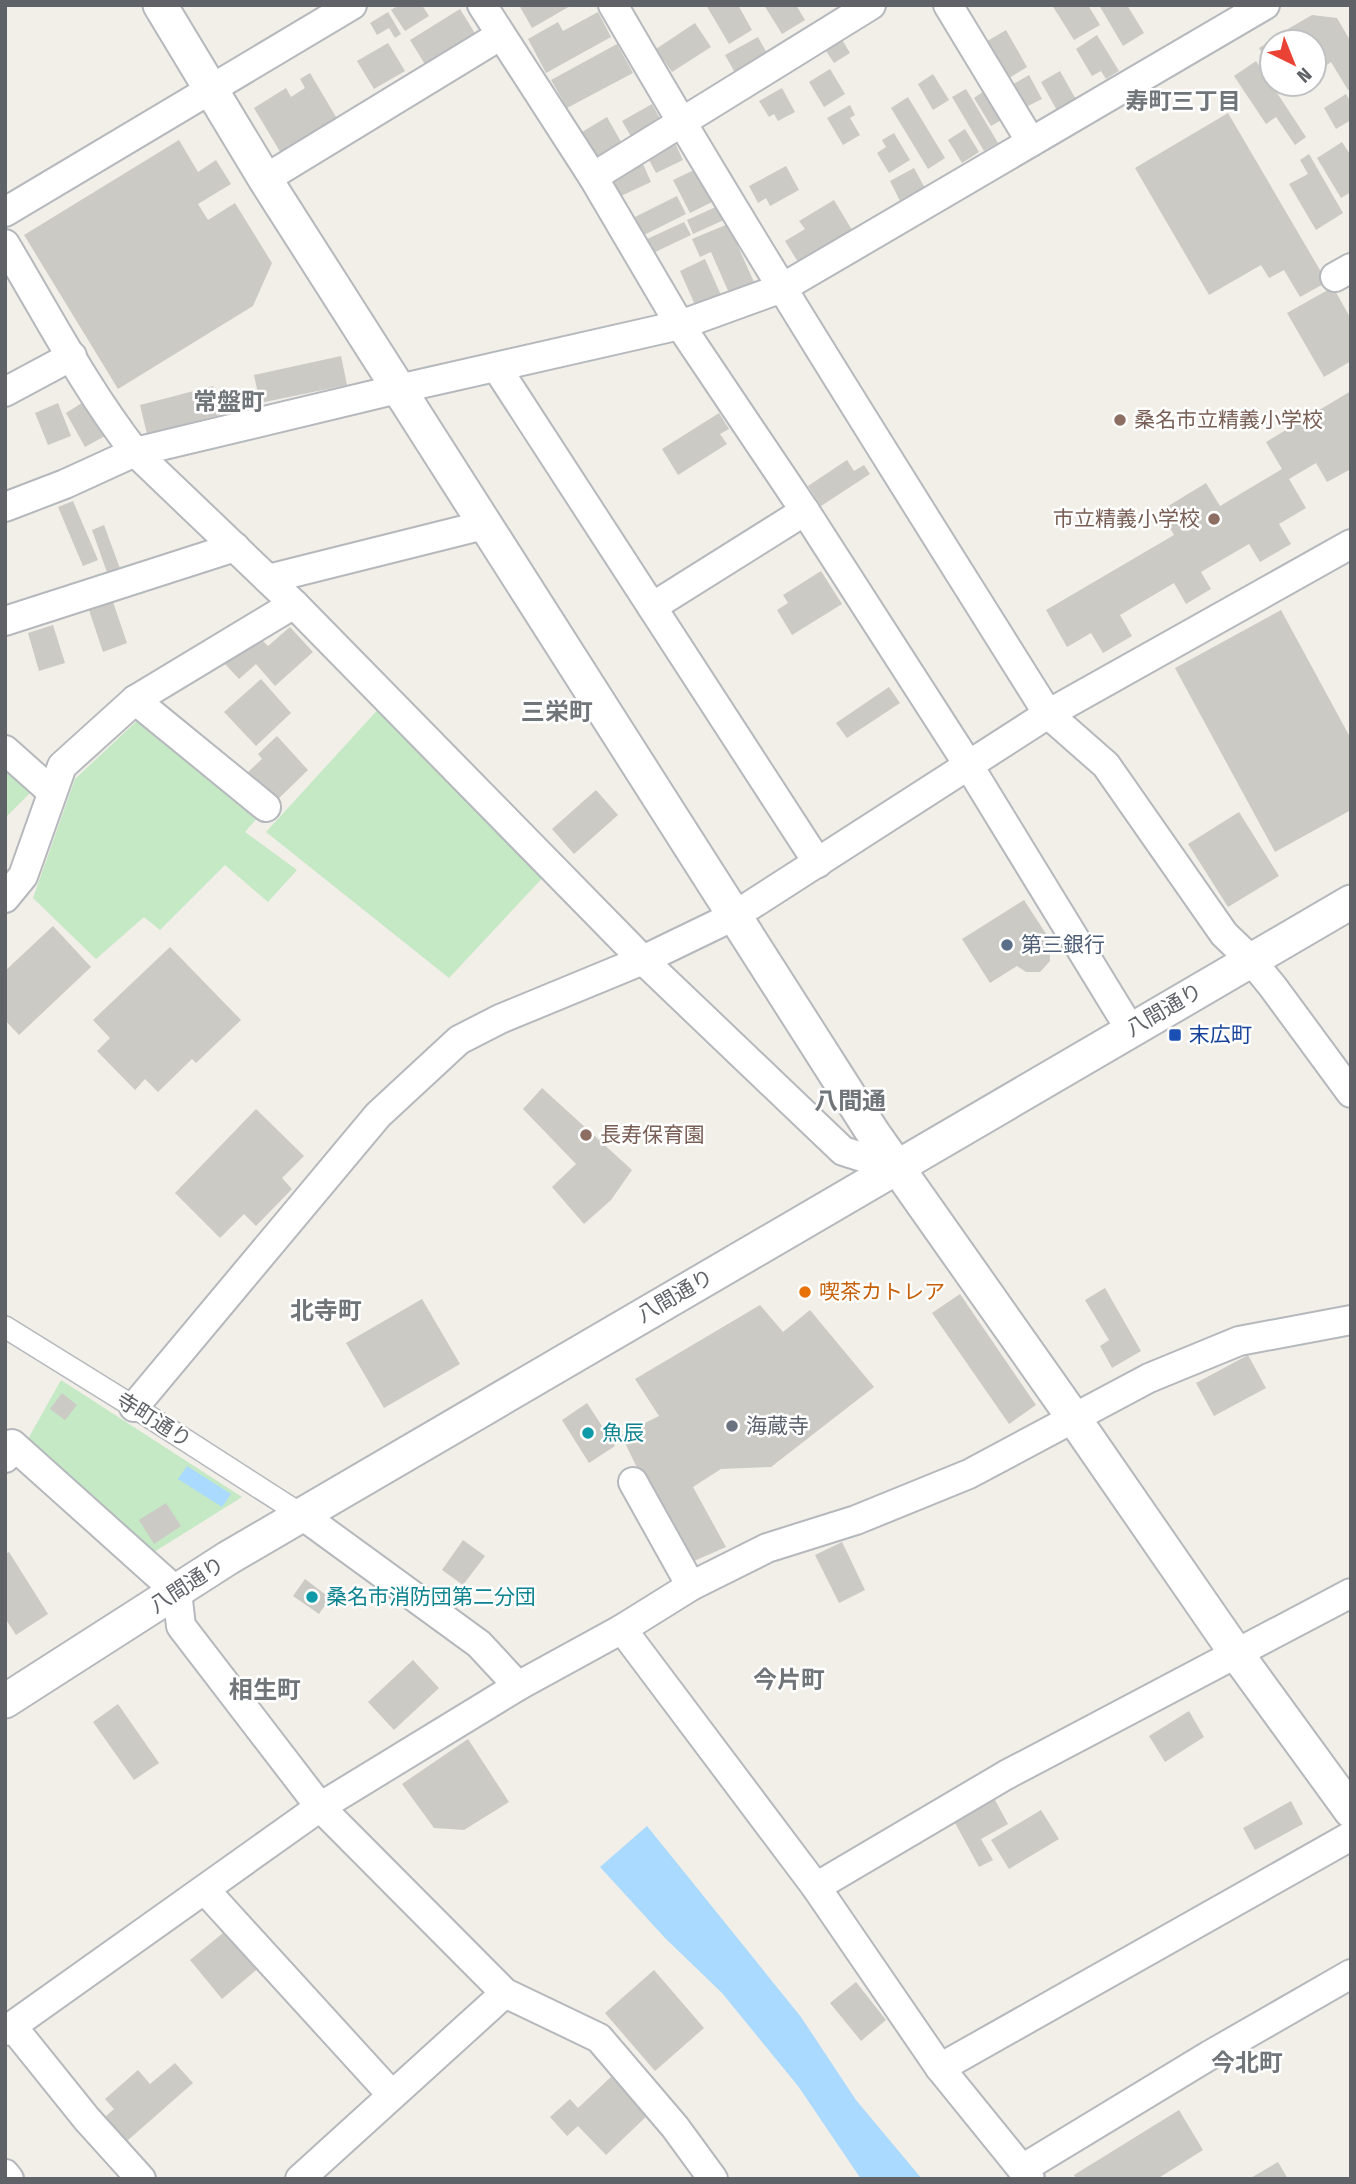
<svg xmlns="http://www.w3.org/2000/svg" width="1356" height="2184" viewBox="0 0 1356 2184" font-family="'Fira Sans Condensed','Noto Sans JP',sans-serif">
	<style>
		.green { fill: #c5e8c5 }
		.water { fill: #aadaff }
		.building { fill: #cccac5 }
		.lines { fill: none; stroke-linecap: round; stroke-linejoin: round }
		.pedestrian-casing { stroke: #b5b8bc; stroke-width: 24 }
		.minor-casing { stroke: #b5b8bc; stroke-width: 32 }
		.tertiary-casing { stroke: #b5b8bc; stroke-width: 37 }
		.pedestrian { stroke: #fff; stroke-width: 21 }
		.minor { stroke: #fff; stroke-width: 28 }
		.tertiary { stroke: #fff; stroke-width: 33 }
		.education-dot { fill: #8d6e63; stroke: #fff; stroke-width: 2.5 }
		.service-dot { fill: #5c6f8a; stroke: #fff; stroke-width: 2.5 }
		.transit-dot { fill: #1a4fb4; stroke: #fff; stroke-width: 2.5 }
		.food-dot { fill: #e8710a; stroke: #fff; stroke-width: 2.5 }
		.worship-dot { fill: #6b7280; stroke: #fff; stroke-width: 2.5 }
		.culture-dot { fill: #0f9aa8; stroke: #fff; stroke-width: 2.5 }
		.labels { text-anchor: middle; stroke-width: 5; stroke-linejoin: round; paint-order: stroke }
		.education-label { font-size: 21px; fill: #785e54; stroke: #fff; text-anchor: start }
		.service-label { font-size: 21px; fill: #4e5e75; stroke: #fff; text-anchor: start }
		.street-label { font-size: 21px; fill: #5f6368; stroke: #fff }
		.transit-label { font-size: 21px; fill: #164399; stroke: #fff; text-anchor: start }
		.food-label { font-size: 21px; fill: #c56008; stroke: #fff; text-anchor: start }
		.worship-label { font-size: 21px; fill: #5b616d; stroke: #fff; text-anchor: start }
		.culture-label { font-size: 21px; fill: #0d838f; stroke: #fff; text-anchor: start }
		.neighbourhood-label { font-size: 23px; font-weight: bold; fill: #70757a; stroke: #fff }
		.quarter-label { font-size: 24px; font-weight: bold; fill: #70757a; stroke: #fff }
	</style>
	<rect width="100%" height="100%" fill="#f1efe8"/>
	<g class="green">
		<path d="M383 704 549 871 449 978 266 832Z"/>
		<path d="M140 718 257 818 245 832 297 870 268 902 225 865 160 930 144 917 96 959 33 898 75 779Z"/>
		<path d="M5 768 33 790 5 818Z"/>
		<path d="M61 1380 242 1497 154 1552 30 1446 28 1439Z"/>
	</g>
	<g class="water">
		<path d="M187 1466 231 1494 222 1507 178 1479Z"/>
		<path d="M647 1826 801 2017 856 2100 922 2179H861L798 2086 722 1993 665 1938 600 1867Z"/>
	</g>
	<g class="building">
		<path d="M399 5H422L429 16 405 31 391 10Z"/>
		<path d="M519 5H572L532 28Z"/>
		<path d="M706 5H738L752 30 729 44Z"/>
		<path d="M764 5H796L805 20 782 34Z"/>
		<path d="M1052 5H1088L1100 25 1074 40Z"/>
		<path d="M1099 5H1127L1144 33 1123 46Z"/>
		<path d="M460 9 476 35 426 66 410 40Z"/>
		<path d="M388 12 401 34 395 38 389 28 377 35 370 23Z"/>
		<path d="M598 12 611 37 546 73 528 39 558 22 563 31Z"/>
		<path d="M1312 15 1337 18 1351 42V88L1348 90 1331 62 1323 68 1314 53V42H1286L1281 33Z"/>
		<path d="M695 23 711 47 672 72 656 49Z"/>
		<path d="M1006 30 1027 67 1006 80 984 43Z"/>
		<path d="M1097 35 1119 71 1106 79 1101 71 1092 76 1076 49Z"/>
		<path d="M758 37 770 59 737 76 725 55Z"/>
		<path d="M1277 37 1280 42H1272V70L1259 48Z"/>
		<path d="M841 38 850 53 834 63 824 48Z"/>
		<path d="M388 43 405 71 374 89 357 61Z"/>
		<path d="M617 44 633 73 567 108 551 80Z"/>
		<path d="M1256 61 1306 137 1295 145 1276 117 1266 124 1234 76Z"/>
		<path d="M830 69 845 94 824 107 809 82Z"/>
		<path d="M1060 71 1078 103 1059 114 1041 82Z"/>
		<path d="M310 73 339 122 282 155 254 108 286 88 291 97 305 88 300 79Z"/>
		<path d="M933 74 949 100 933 110 918 84Z"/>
		<path d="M1029 75 1042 99 1022 109 1010 86Z"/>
		<path d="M782 88 795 112 778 121 774 114 769 117 759 101Z"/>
		<path d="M966 89 998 143 984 151 952 97Z"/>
		<path d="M987 89 1005 118 991 126 974 98Z"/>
		<path d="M1346 94 1351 102V120L1336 129 1324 108Z"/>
		<path d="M908 97 945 158 928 169 891 108Z"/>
		<path d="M652 104 663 124 633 140 622 121Z"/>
		<path d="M850 105 855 115 850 118 860 135 843 145 827 118Z"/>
		<path d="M1228 113 1327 282 1300 297 1284 270 1269 278 1261 265 1209 295 1135 168Z"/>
		<path d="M607 117 624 147 599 162 582 132Z"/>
		<path d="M965 129 979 152 962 163 948 140Z"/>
		<path d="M894 133 910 160 889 173 877 153 886 147 882 140Z"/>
		<path d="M179 140 198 172 216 160 231 184 198 204 208 220 235 203 272 263 253 306 118 389 24 235Z"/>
		<path d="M1342 142 1351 156V192L1341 198 1317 158Z"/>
		<path d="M675 143 683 160 656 173 647 156Z"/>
		<path d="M1309 154 1343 213 1316 230 1289 184 1308 174 1300 160Z"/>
		<path d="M643 164 651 182 621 196 613 179Z"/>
		<path d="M786 166 799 190 770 206 766 198 758 203 749 186Z"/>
		<path d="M698 168 714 201 690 213 673 180Z"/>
		<path d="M914 168 926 190 901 203 890 181Z"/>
		<path d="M677 196 686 214 644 235 635 217Z"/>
		<path d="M834 200 852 230 798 262 785 241 805 229 799 221Z"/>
		<path d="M720 205 726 219 693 234 687 220Z"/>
		<path d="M684 222 691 235 651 254 645 240Z"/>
		<path d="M728 224 754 282 729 293 711 252 700 257 692 239Z"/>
		<path d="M705 259 721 295 696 307 680 271Z"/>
		<path d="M1333 287 1351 319V361L1324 377 1287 313Z"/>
		<path d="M341 356 347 385 260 403 254 375Z"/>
		<path d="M213 386 220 415 147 434 140 405Z"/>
		<path d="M1351 391V469L1327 482 1316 463 1289 479 1306 508 1279 524 1291 544 1260 562 1249 544 1201 572 1211 589 1186 604 1174 583 1120 615 1132 636 1103 653 1091 633 1067 647 1046 610 1174 535 1160 511 1206 483 1220 506 1282 469 1266 442Z"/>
		<path d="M85 401 105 436 85 447 66 413Z"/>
		<path d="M58 403 71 436 48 445 35 413Z"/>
		<path d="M719 413 729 429 720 434 727 444 678 475 662 449Z"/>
		<path d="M847 460 854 471 864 465 870 474 821 506 808 486Z"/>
		<path d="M73 501 98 560 83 566 58 507Z"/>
		<path d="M104 525 122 574 109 578 92 530Z"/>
		<path d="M821 571 842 604 792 635 777 610 788 603 783 595Z"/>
		<path d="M113 602 127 643 103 652 89 610Z"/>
		<path d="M1281 610 1351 739V810L1275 852 1175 668Z"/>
		<path d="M53 625 65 663 39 671 28 633Z"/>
		<path d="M290 627 313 652 275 686 256 664 239 679 225 664 241 650 244 653 260 638 268 646Z"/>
		<path d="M261 679 291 713 256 746 224 712Z"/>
		<path d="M889 687 900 703 847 738 836 723Z"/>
		<path d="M277 736 308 770 273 804 246 774 262 759 258 754Z"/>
		<path d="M596 790 618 815 574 854 552 829Z"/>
		<path d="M1239 812 1279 876 1228 907 1188 844Z"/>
		<path d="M1024 900 1052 943 1047 946 1050 951V961L1040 972H1026L1017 966 990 983 962 939Z"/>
		<path d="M53 926 91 967 19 1035 5 1020V971Z"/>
		<path d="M170 947 241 1020 196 1063 192 1059 158 1092 145 1079 135 1090 97 1051 110 1038 93 1020Z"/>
		<path d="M542 1088 632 1170 611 1200 584 1224 552 1187 576 1164 523 1109Z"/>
		<path d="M256 1109 304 1156 282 1178 292 1189 256 1226 244 1214 220 1238 175 1193Z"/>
		<path d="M1105 1288 1141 1351 1112 1368 1100 1346 1109 1340 1085 1300Z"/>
		<path d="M960 1294 1036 1405 1009 1424 932 1313Z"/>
		<path d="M422 1299 460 1364 384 1408 346 1343Z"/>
		<path d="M760 1305 783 1332 810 1310 874 1387 771 1467 721 1469 693 1487 726 1547 685 1565 621 1435 659 1416 635 1379Z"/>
		<path d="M1248 1355 1266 1388 1214 1416 1196 1383Z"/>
		<path d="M62 1393 77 1405 65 1420 50 1409Z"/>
		<path d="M587 1403 615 1446 589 1463 562 1420Z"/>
		<path d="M166 1503 181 1526 154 1544 139 1520Z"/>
		<path d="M463 1540 485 1556 463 1585 442 1570Z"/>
		<path d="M842 1542 865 1590 839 1603 815 1555Z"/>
		<path d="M9 1552 48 1614 16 1635 5 1618V1554Z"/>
		<path d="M305 1579 330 1598 319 1614 293 1596Z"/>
		<path d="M413 1660 439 1688 394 1730 368 1702Z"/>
		<path d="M118 1704 159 1763 134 1780 93 1722Z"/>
		<path d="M1189 1711 1204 1737 1165 1762 1149 1736Z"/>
		<path d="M468 1739 509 1802 464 1830 434 1828 402 1784Z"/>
		<path d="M994 1798 1008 1824 981 1839 993 1860 979 1867 954 1821Z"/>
		<path d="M1291 1801 1303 1824 1255 1850 1243 1828Z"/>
		<path d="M1041 1810 1059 1839 1009 1869 991 1840Z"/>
		<path d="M229 1928 261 1966 222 1999 190 1960Z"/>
		<path d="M654 1970 704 2028 655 2071 605 2013Z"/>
		<path d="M856 1982 886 2020 861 2041 830 2003Z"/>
		<path d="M175 2063 193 2083 127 2141 105 2117 114 2109 105 2099 138 2070 150 2084Z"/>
		<path d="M613 2075 650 2113 606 2155 578 2126 567 2136 550 2117 570 2099 578 2108Z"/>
		<path d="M1179 2110 1203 2150 1157 2179H1076L1074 2175Z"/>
		<path d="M1278 2162 1288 2179H1249Z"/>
	</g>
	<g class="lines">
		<defs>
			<path id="pedestrian" d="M5 1327 134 1407 302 1515"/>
			<g id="minor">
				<path d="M482 5 593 177 680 325 805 511 969 766 1130 1029"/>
				<path d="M613 5C752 245 901 479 1048 714L1106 765 1224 934 1251 960 1273 987 1351 1093"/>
				<path d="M948 5 1031 142"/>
				<path d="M593 177 871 5"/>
				<path d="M265 179 501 35"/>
				<path d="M5 212 352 5"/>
				<path d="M5 244C47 314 85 388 135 452L294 604 643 960 843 1151 897 1168"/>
				<path d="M1335 277 1351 268"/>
				<path d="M497 368 818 863"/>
				<path d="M5 392 72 356"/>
				<path d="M5 507 65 484 135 452 398 389 680 325 782 288 1265 5"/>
				<path d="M268 579 484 525"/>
				<path d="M652 607 805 511"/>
				<path d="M5 621 235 547"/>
				<path d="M135 700 266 807"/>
				<path d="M5 750 51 791"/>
				<path d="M5 898 23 876 62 766 135 700 294 604"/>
				<path d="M134 1407 378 1115 459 1040 500 1019 643 960 734 916 1048 714 1351 544"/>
				<path d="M5 1458 12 1444 177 1592 181 1626 320 1807 505 1993 599 2038 675 2127 713 2179"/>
				<path d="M633 1482 691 1586"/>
				<path d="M302 1515 479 1644 518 1686"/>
				<path d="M622 1629 816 1887 940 2068 1030 2179"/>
				<path d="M816 1887 1006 1775 1351 1593"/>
				<path d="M205 1890 392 2095"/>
				<path d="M12 2026 86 2118 141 2179"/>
				<path d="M5 2031 320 1807 518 1686 622 1629 691 1586 767 1548 856 1520 969 1474 1149 1378 1239 1341 1351 1320"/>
				<path d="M940 2068 1351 1836"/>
				<path d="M1022 2169 1210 2055 1351 1974"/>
				<path d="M5 2174 9 2179"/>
				<path d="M300 2179 505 1993"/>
			</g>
			<g id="tertiary">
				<path d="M160 5 265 179 873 1133 1073 1417 1236 1653 1351 1811"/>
				<path d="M5 1701 228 1558 1351 902"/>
			</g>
		</defs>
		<use href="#pedestrian" class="pedestrian-casing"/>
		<use href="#minor" class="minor-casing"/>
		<use href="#tertiary" class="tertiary-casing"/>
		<use href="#pedestrian" class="pedestrian"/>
		<use href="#minor" class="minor"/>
		<use href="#tertiary" class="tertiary"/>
	</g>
	<g class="education-dot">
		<circle cx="1120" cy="420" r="7"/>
		<circle cx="1214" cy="519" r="7"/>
		<circle cx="586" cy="1135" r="7"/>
	</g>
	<circle class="service-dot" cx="1007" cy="945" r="7"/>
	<rect class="transit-dot" x="1168" y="1028" width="14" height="14" rx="3.5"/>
	<circle class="food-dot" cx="805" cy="1292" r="7"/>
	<circle class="worship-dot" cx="732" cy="1426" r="7"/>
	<g class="culture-dot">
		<circle cx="588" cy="1433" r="7"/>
		<circle cx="312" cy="1597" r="7"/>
	</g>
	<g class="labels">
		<g class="education-label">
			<text x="1134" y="427">桑名市立精義小学校</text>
			<text x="1200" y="526" text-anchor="end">市立精義小学校</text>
			<text x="600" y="1142">長寿保育園</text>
		</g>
		<g class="service-label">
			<text x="1021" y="952">第三銀行</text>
		</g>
		<g class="street-label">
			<text transform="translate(1164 1010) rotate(-30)" y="7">八間通り</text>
			<text transform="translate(675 1296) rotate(-30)" y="7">八間通り</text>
			<text transform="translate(154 1420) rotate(32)" y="7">寺町通り</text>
			<text transform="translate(187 1585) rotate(-33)" y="7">八間通り</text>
		</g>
		<g class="transit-label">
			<text x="1189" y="1042">末広町</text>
		</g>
		<g class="food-label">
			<text x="819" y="1299">喫茶カトレア</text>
		</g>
		<g class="worship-label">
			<text x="746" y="1433">海蔵寺</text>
		</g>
		<g class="culture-label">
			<text x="602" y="1440">魚辰</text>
			<text x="326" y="1604">桑名市消防団第二分団</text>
		</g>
		<g class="neighbourhood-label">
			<text x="1183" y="109">寿町三丁目</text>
		</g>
		<g class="quarter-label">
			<text x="229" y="410">常盤町</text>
			<text x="557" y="720">三栄町</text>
			<text x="850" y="1109">八間通</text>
			<text x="326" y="1319">北寺町</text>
			<text x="789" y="1688">今片町</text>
			<text x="265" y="1698">相生町</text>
			<text x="1247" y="2071">今北町</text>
		</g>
	</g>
	<rect width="1356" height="2184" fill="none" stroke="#5f6368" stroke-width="14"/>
	<g transform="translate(1293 63) rotate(137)"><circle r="33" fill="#ffffff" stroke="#bfc1c3" stroke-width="2"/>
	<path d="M0-5L12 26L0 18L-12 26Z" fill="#ea4335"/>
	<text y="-10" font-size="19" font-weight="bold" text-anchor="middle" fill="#5f6368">N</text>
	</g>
</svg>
